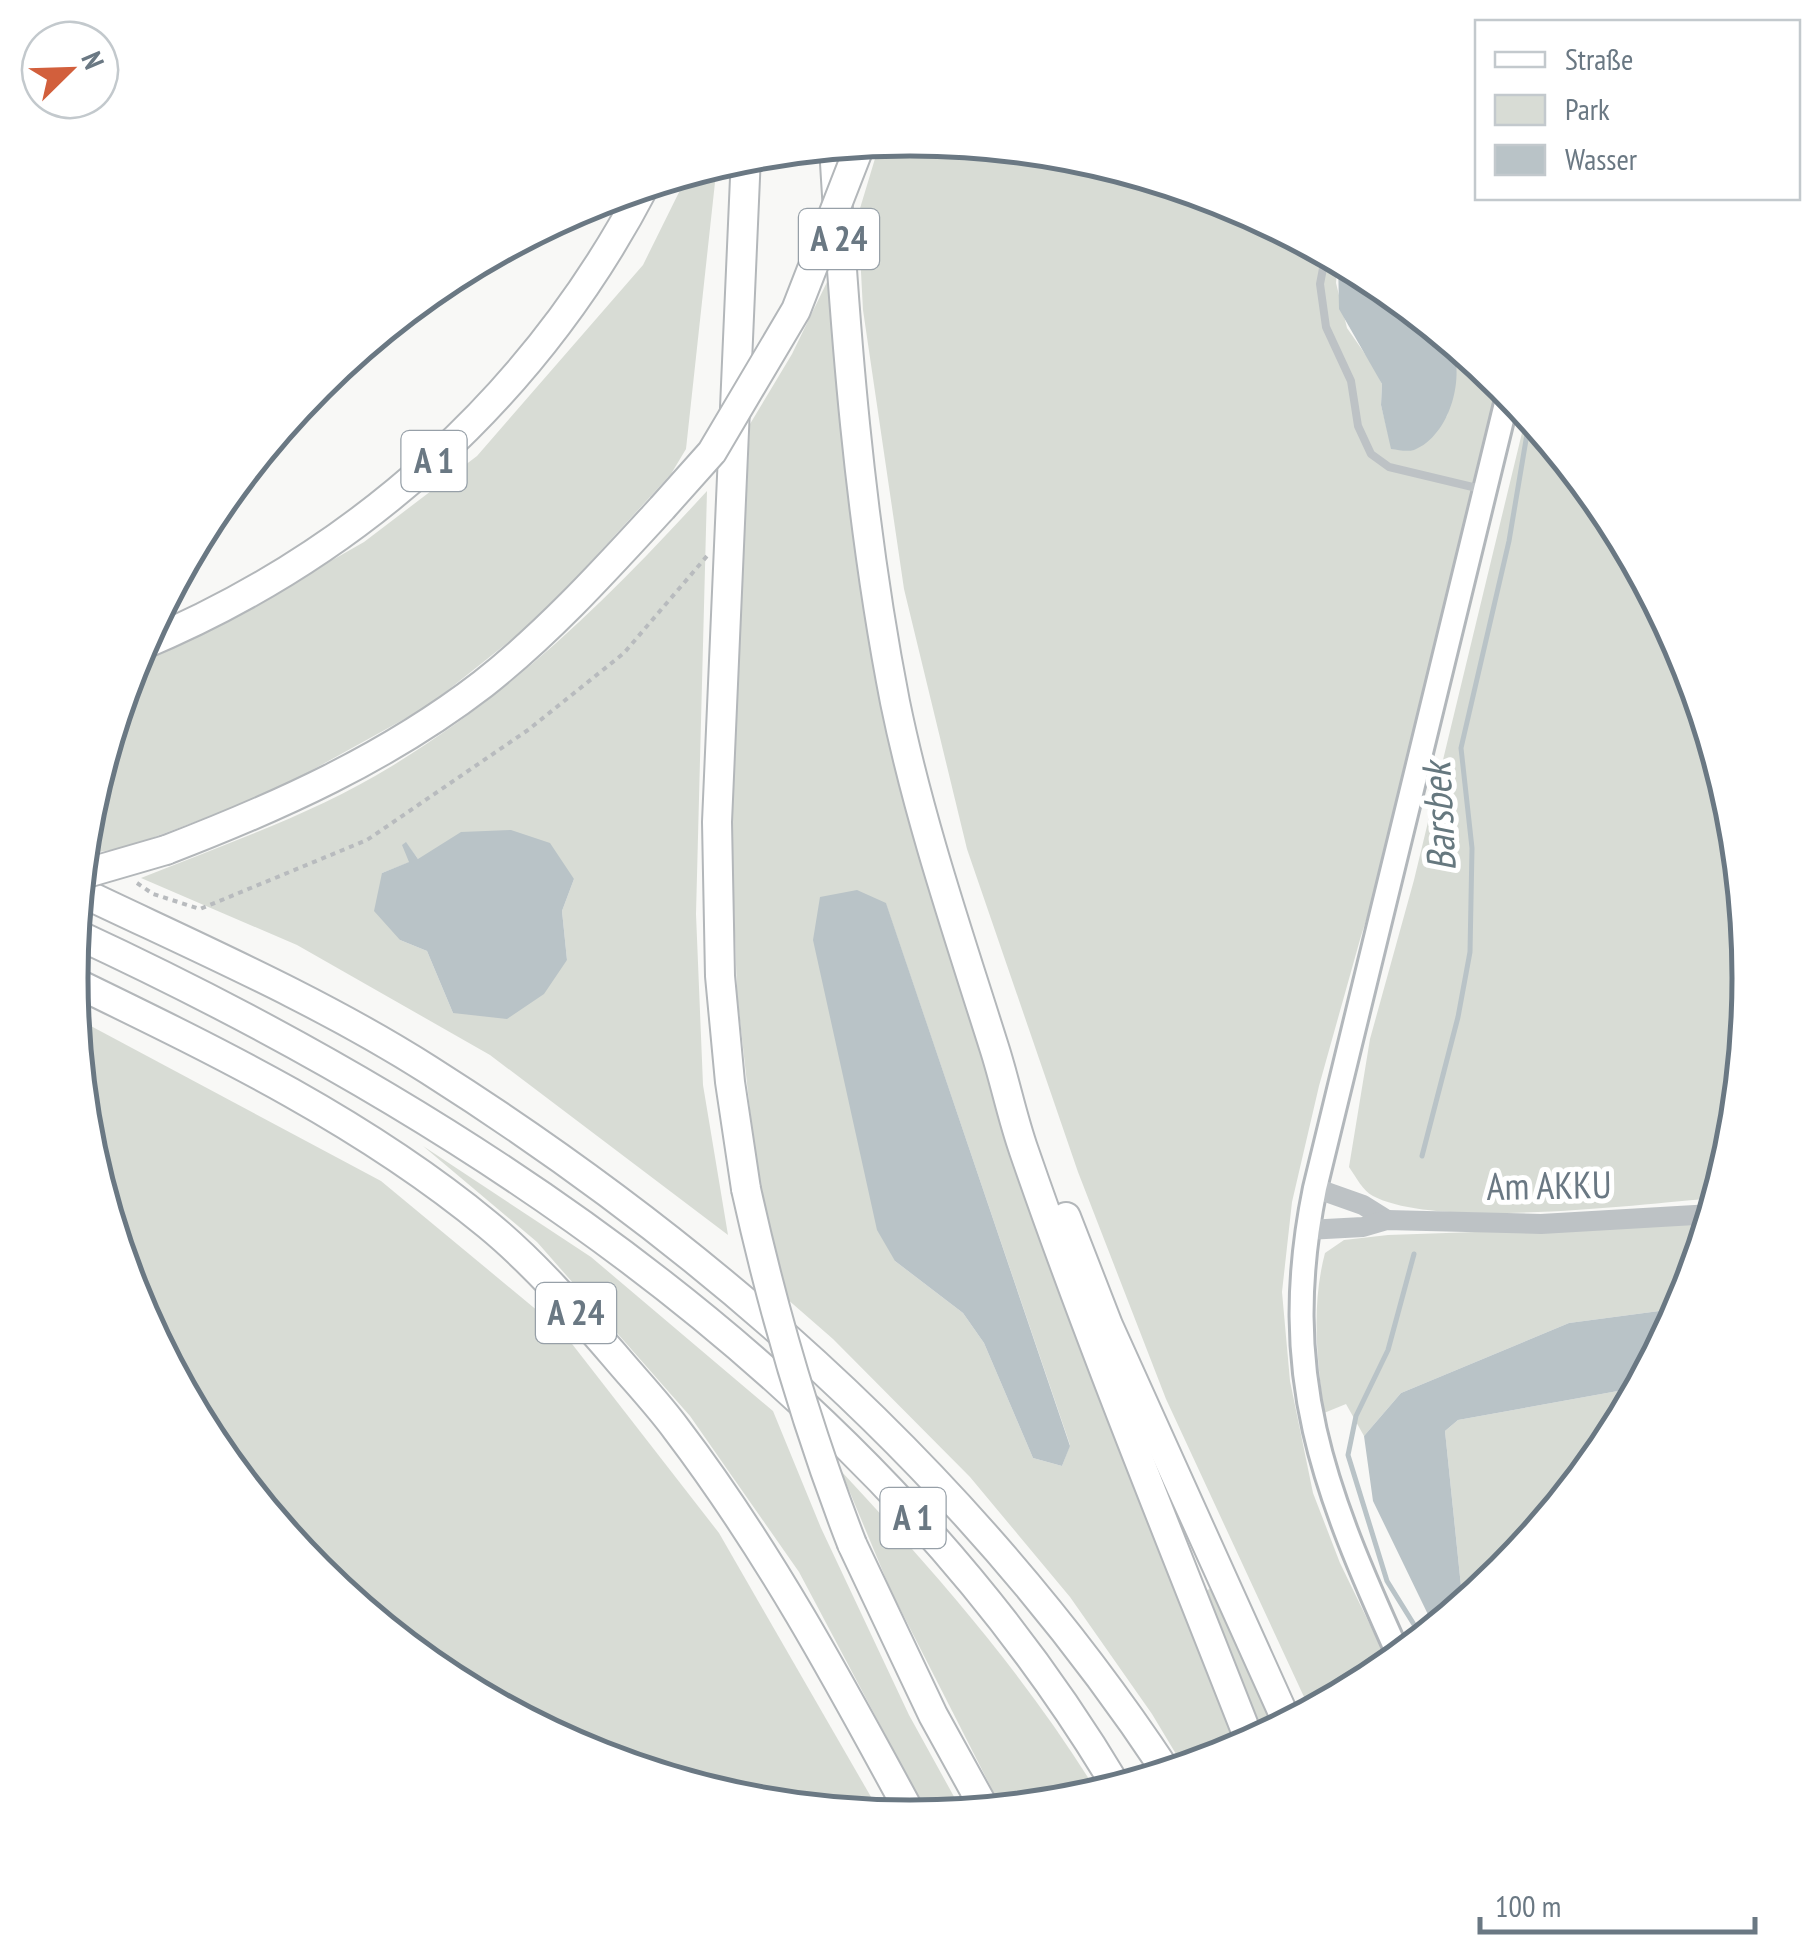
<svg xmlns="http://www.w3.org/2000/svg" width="1820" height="1957" viewBox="0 0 1820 1957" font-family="'PT Sans Narrow',sans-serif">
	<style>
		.green { fill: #d8dcd5; fill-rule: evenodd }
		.water { fill: #b9c3c7 }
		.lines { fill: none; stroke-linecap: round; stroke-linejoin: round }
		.stream { stroke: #b9c3c7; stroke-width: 5 }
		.secondary-casing { stroke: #b2b7bb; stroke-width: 28 }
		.motorway-casing { stroke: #b3b7ba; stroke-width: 32 }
		.path { stroke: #b8bbbe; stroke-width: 4; stroke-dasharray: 5 5; stroke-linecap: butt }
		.service { stroke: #bdc2c5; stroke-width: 8 }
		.tertiary { stroke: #bdc2c5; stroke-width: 20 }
		.secondary { stroke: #fff; stroke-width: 22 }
		.motorway { stroke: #fff; stroke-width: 28 }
		.motorway-bridge-casing { stroke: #b3b7ba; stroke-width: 32; stroke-linecap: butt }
		.motorway-bridge { stroke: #fff; stroke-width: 28 }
		.labels { text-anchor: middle; stroke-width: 10; stroke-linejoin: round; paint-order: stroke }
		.shield { fill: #fff; stroke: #97a0a8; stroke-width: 2.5 }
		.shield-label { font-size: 35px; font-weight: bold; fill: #6a7883 }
		.street-label { font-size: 38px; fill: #6a7883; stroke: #fff }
		.water-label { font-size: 40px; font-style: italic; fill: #66787f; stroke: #fff }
		.rim { fill: none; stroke: #6a7883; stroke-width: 5 }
	</style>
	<rect width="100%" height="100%" fill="#f8f8f6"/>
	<g class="green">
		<path d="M911 139 1074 155 1232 203 1338 259 1336 283 1347 328 1374 367 1382 384 1381 405 1392 449 1447 416 1456 366 1450 340 1500 381 1401 813 1361 936 1319 1086 1292 1202 1282 1292 1290 1381 1313 1493 1340 1563 1390 1666 1376 1677 1311 1712 1166 1399 1078 1172 967 849 904 589 863 310 858 215 880 142Z"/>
		<path d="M717 164 686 449 671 474 541 616 428 706 267 795 128 847 82 855 86 814 133 660 213 628 364 542 477 456 643 265 689 172Z"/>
		<path d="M828 280 852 527 911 825 1244 1748 1185 1769 1152 1714 1070 1597 970 1477 833 1339 786 1298 757 1174 737 993 731 820 750 424 792 354ZM886 904 1070 1445 1062 1466 1033 1458 984 1343 963 1313 895 1261Z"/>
		<path d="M1527 412 1609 512 1686 658 1734 815 1750 979 1734 1143 1717 1198C1639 1204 1437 1230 1373 1196 1363 1191 1356 1177 1349 1167L1370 1039 1414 880Z"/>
		<path d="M707 491 696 914 703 1085 728 1235 490 1055 297 945 141 878C225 844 314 814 392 766 516 690 609 598 707 491ZM406 843 418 859 574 879 562 911 567 960 453 1013 427 951 400 940 382 873 410 862Z"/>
		<path d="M74 1017 381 1181 562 1331 719 1533 882 1816 746 1802 588 1754 443 1677 316 1572 211 1445 134 1299 86 1142Z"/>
		<path d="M423 1146 591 1257 773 1411 821 1528 909 1715 963 1813 929 1817 799 1572 690 1416 537 1242Z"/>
		<path d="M1709 1224 1682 1308 1569 1323 1401 1393 1364 1436 1346 1404 1324 1413C1317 1359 1311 1306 1325 1253L1344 1240 1388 1235Z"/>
		<path d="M1640 1387 1608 1446 1504 1573 1463 1606 1445 1431 1458 1420Z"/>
		<path d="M841 1471C936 1573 1026 1676 1099 1795L1073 1802 1002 1809 891 1591Z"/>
		<path d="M1210 1589 1276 1731 1263 1737 1207 1590Z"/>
	</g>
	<g class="water">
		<path d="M1338 259C1362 272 1439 321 1450 342 1467 375 1450 436 1414 450 1407 452 1399 450 1391 449L1381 405 1382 384 1339 309Z"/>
		<path d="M511 830 550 843 574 879 562 911 567 960 544 994 507 1019 453 1013 427 951 400 940 374 911 382 873 409 862 402 845 406 842 418 859 461 832Z"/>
		<path d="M857 890 886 903 1070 1446 1062 1466 1033 1458 984 1343 963 1313 895 1261 877 1230 813 940 820 897Z"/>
		<path d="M1682 1308 1640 1387 1458 1420 1445 1431 1463 1606 1435 1629 1373 1501 1364 1436 1401 1393 1569 1323Z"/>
	</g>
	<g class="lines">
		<g class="stream">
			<path d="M1422 1156 1458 1017 1470 952 1472 848 1461 748 1509 541 1530 416"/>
			<path d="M1414 1254 1388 1350 1356 1416 1348 1455 1387 1581 1423 1639"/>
		</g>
		<defs>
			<path id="secondary" d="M1400 1658C1324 1490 1277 1375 1315 1188L1509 391"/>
			<g id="motorway">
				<path d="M834 146C845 333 859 518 895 702 919 819 958 933 994 1047 1005 1081 1012 1117 1024 1151 1093 1351 1174 1547 1251 1744"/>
				<path d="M140 646C358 555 536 395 645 185"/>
				<path d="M166 850C278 807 387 758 483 684 549 632 605 570 662 508"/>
				<path d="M79 891C196 947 319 1000 429 1070 719 1254 978 1486 1168 1774"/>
				<path d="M74 933C484 1123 883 1393 1118 1789"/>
				<path d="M70 980C216 1051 362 1121 488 1225 533 1262 575 1310 614 1355 635 1380 658 1404 677 1430 769 1551 841 1685 913 1818"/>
				<path d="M746 1189 730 1082 720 976 717 822 746 155"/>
				<path d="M1066 1217 1108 1325 1288 1724"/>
				<path d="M852 1544 933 1715 986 1811"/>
			</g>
		</defs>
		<use href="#secondary" class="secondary-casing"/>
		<use href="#motorway" class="motorway-casing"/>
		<path class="path" d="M137 883 153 894 200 909 367 840 528 730 624 653 707 556"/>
		<path class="service" d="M1326 253 1320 284 1326 327 1351 381 1358 426 1371 454 1389 467 1481 489"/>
		<g class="tertiary">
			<path d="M1315 1188 1363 1205 1387 1220"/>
			<path d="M1307 1230 1363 1227 1387 1220 1541 1224 1712 1214"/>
		</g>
		<use href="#secondary" class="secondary"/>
		<use href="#motorway" class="motorway"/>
		<defs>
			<g id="motorway-bridge">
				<path d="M662 508 712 452 796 310 861 143"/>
				<path d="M80 875 166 850"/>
				<path d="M746 1189C773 1311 807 1428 852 1544"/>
			</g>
		</defs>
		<use href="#motorway-bridge" class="motorway-bridge-casing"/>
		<use href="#motorway-bridge" class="motorway-bridge"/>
	</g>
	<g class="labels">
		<g class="shield">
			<rect x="799" y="209" width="80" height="60" rx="8"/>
			<rect x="401.5" y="431" width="65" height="60" rx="8"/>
			<rect x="536" y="1283" width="80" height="60" rx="8"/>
			<rect x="880.5" y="1488" width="65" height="60" rx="8"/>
		</g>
		<g class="shield-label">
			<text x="839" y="251">A 24</text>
			<text x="434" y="473">A 1</text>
			<text x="576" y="1325">A 24</text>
			<text x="913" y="1530">A 1</text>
		</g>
		<g class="street-label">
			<text transform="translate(1549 1186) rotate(-1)" y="13">Am AKKU</text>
		</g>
		<g class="water-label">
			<text transform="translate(1439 817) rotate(-93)" y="14">Barsbek</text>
		</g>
	</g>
	<path d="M0 0H1820V1957H0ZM88 978a822 822 0 1 1 1644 0a822 822 0 1 1-1644 0Z" fill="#fff" fill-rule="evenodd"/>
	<path class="rim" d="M88 978a822 822 0 1 1 1644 0a822 822 0 1 1-1644 0Z"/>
	<rect x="1475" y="20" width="325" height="180" fill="#ffffff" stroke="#c3c9cd" stroke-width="2.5"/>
	<rect x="1495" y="52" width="50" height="15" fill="#ffffff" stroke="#c3c9cd" stroke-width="2.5"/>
	<text x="1565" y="70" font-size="30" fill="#6a7883">Straße</text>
	<rect x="1495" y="95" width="50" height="30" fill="#d8dcd5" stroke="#c3c9cd" stroke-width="2.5"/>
	<text x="1565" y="120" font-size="30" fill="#6a7883">Park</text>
	<rect x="1495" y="145" width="50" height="30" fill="#b9c3c7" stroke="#c3c9cd" stroke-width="2.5"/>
	<text x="1565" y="170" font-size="30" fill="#6a7883">Wasser</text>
	<g transform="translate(70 70) rotate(67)"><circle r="48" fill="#ffffff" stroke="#c3c9cd" stroke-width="2.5"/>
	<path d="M0-8L18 38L0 25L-18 38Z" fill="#d25f3c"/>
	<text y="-15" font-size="28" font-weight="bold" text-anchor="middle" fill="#6a7883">N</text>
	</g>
	<path d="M1480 1917v15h275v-15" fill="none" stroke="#6a7883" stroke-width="5"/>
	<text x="1495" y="1917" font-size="30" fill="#6a7883" stroke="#ffffff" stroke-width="8" paint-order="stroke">100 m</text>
</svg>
